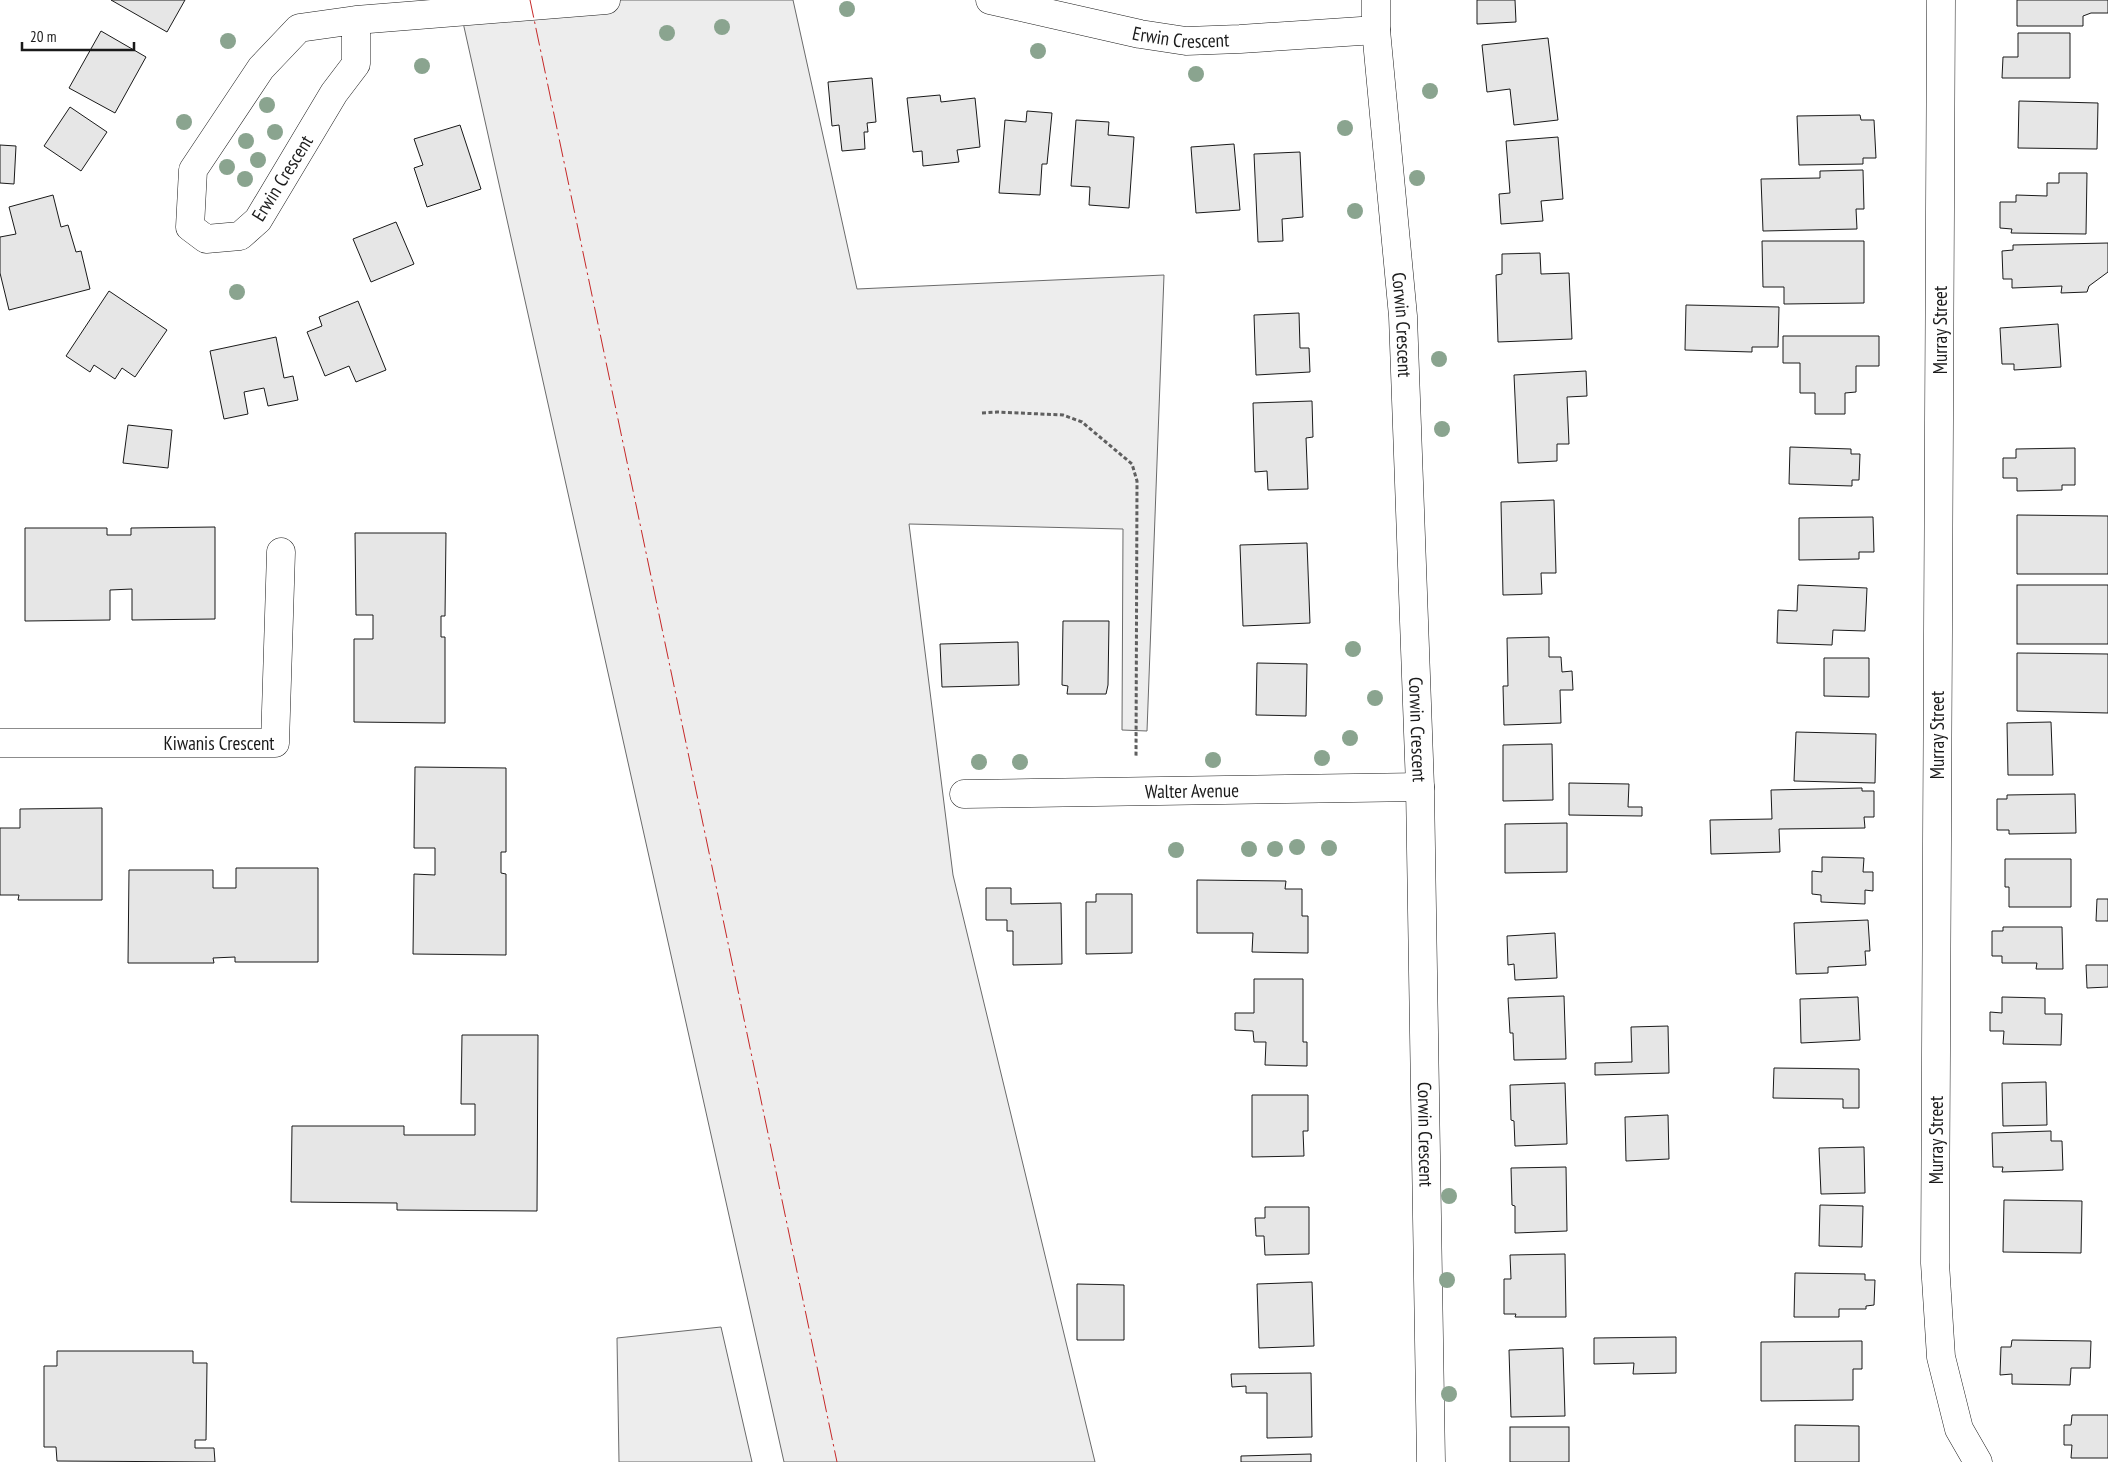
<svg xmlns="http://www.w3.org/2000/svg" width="2108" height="1462" viewBox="0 0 2108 1462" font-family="'PT Sans Narrow',sans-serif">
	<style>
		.built { fill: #ededed; stroke: #6a6a6a }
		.building { fill: #e6e6e6; stroke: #1a1a1a }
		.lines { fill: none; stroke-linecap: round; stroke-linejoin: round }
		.minor-casing { stroke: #1a1a1a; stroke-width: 29 }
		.path { stroke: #5f5f5f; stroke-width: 3; stroke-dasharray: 4 2.5; stroke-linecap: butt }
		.minor { stroke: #fff; stroke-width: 28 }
		.power { stroke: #c62828; stroke-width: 1; stroke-dasharray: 18 4 2.5 4; stroke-linecap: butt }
		.tree { fill: #8aa48f }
		.labels { text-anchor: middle; stroke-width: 4; stroke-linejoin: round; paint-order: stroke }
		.street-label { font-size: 19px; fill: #1a1a1a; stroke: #fff }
	</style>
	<rect width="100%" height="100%" fill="#fff"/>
	<g class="built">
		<path d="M458 0H793L857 289 1164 275 1147 731 1122 730 1123 529 909 524 953 875 1095 1462H784Z"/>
		<path d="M721 1327 752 1462H619L617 1338Z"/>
	</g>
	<g class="building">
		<path d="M111 0H185L167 32Z"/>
		<path d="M1477 0H1515L1516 22 1477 24Z"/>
		<path d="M2017 0H2108V13H2091L2083 16V26H2017Z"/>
		<path d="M101 31 146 57 115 113 69 88Z"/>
		<path d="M2018 33H2070V78H2002L2003 57H2018Z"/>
		<path d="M1548 38 1558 120 1514 125 1510 89 1487 92 1482 45Z"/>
		<path d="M872 78 876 122 867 123 868 132H864L865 149 842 151 839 125 832 126 828 82Z"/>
		<path d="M940 95 941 102 975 98 980 147 957 150 959 162 923 166 922 151 913 152 907 98Z"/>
		<path d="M2019 101 2098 103 2097 149 2018 148Z"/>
		<path d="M70 107 107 132 81 171 44 146Z"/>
		<path d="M1027 111 1052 113 1047 164H1042L1040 195 999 193 1005 120 1026 122Z"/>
		<path d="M1860 115 1861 120H1874L1876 158H1863V164L1799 165 1797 116Z"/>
		<path d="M1076 120 1109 122 1108 135 1134 137 1129 208 1089 205 1090 187 1071 186Z"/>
		<path d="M460 125 481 189 427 207 414 168 423 165 414 139Z"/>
		<path d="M1558 137 1563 199 1541 201 1543 221 1501 224 1499 194 1510 193 1506 141Z"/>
		<path d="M1234 144 1240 210 1196 213 1191 147Z"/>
		<path d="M0 145 16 146 14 184 0 183Z"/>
		<path d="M1300 152 1303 217 1282 219 1283 241 1258 242 1254 154Z"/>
		<path d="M1863 170 1864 209H1856L1857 229 1763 231 1761 179 1820 178V171Z"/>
		<path d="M2059 173H2087L2086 234 2011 233 2012 229 2000 228V202H2016V195L2047 196V183H2059Z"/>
		<path d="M53 195 61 227 68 225 76 252 81 251 90 289 9 310 0 273V237L16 234 9 207Z"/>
		<path d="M396 222 414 264 371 282 353 239Z"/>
		<path d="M1762 241H1864V303L1784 304V287H1763Z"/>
		<path d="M2108 243V272L2089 286 2087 292 2061 293 2062 286 2012 288V279H2003L2002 251 2013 250V245Z"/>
		<path d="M1540 253 1541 274 1569 273 1572 339 1498 342 1496 275 1502 274V254Z"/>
		<path d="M109 291 167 330 135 377 122 368 115 379 94 365 90 372 66 356Z"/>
		<path d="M358 301 386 370 356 382 349 366 325 376 307 332 322 326 319 317Z"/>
		<path d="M1686 305 1779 307 1778 347H1752V352L1685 350Z"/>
		<path d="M1299 313 1300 348H1309L1310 372 1256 375 1254 315Z"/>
		<path d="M2058 324 2061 367 2014 370V364H2002L2000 328Z"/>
		<path d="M1783 336H1879V366H1856V392L1845 393V414H1815V393H1800V363H1783Z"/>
		<path d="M276 337 284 378 293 376 298 400 268 406 264 388 244 392 248 414 224 419 210 351Z"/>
		<path d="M1586 371 1587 396 1567 397 1569 444H1557V461L1518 463 1514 375Z"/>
		<path d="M1312 401 1313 437 1306 438 1308 489 1268 490 1267 471 1255 472 1253 403Z"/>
		<path d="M128 425 172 430 168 468 123 463Z"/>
		<path d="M1790 447 1851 449V454H1860L1859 480H1852V486L1789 484Z"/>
		<path d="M2075 448V485H2062V490L2017 491V478H2003V458H2016V449Z"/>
		<path d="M1554 500 1556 573H1541L1542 594 1503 595 1501 502Z"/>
		<path d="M2017 515 2108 516V574H2017Z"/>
		<path d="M1873 517 1874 552H1859V559L1799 560V518Z"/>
		<path d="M215 527V619L132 620V589L110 590V620L25 621V528H107V535H131V528Z"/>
		<path d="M355 533H446L445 616H441V637H445V723L354 722V639H373V615H356Z"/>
		<path d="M1307 543 1310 623 1243 626 1240 545Z"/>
		<path d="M1798 585 1867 588 1865 631 1833 630 1832 645 1777 643 1778 610 1797 611Z"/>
		<rect x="2017" y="585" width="91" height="59"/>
		<path d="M1063 621H1109L1108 685 1106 694H1067L1068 686 1062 685Z"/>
		<path d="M1549 637V657H1561L1562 672 1572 671 1573 690H1560L1561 723 1504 725 1503 686H1508L1507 638Z"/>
		<path d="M1018 642 1019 685 942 687 940 644Z"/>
		<path d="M2017 653 2108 654V713L2017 711Z"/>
		<path d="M1824 658H1869V697L1824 696Z"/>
		<path d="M1257 663 1307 664 1306 716 1256 715Z"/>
		<path d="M2051 722 2053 775H2008L2007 723Z"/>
		<path d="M1796 732 1876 734 1875 783 1794 781Z"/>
		<path d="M1552 744 1553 800 1503 801V745Z"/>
		<path d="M415 767 506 768V852H501V873L506 874V955L413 954 414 874 435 875V848H414Z"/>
		<path d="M1569 783 1629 784 1628 807H1642V816L1569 815Z"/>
		<path d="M1862 788V791H1874V817H1864L1865 828 1779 829 1780 852 1711 854 1710 820 1772 819 1771 790Z"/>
		<path d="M2075 794 2076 833 2009 834V830H1997V799H2007V795Z"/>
		<path d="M102 808V900H18L19 895H0V828H20V809Z"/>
		<path d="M1567 823V872L1505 873V824Z"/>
		<path d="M1822 857 1864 858 1863 872H1873V891L1865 890V904L1821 902V895L1812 894V871L1822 872Z"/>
		<path d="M2005 859H2071V907H2009V887H2005Z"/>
		<path d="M236 868H318V962H235V957L213 958 214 963H128L129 870H213V888H236Z"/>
		<path d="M1197 880 1286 881 1285 889H1302V916H1308V953L1252 952 1253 933H1197Z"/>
		<path d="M986 888H1011V904L1061 903 1062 964 1013 965V931H1007V920H986Z"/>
		<path d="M1096 894H1132V953L1086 954V902H1096Z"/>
		<path d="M2097 899H2108V921H2096Z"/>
		<path d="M1868 920 1870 951H1865L1866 965 1828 967V973L1796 974 1794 923Z"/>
		<path d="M2003 927H2062L2063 969H2036L2037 963H2002V956H1992V931H2003Z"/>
		<path d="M1555 933 1557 978 1515 980 1514 964 1508 965 1507 936Z"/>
		<path d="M2086 965H2108V987L2087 988Z"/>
		<path d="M1254 979H1303V1042H1307V1066L1265 1065 1266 1042H1254L1253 1031 1235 1030V1013H1254Z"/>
		<path d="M1564 996 1566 1059 1514 1060 1513 1033H1510L1508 998Z"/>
		<path d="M1858 997 1860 1040 1801 1043 1800 999Z"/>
		<path d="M2002 997 2045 998V1014H2062L2061 1045 2003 1044 2004 1031H1990V1012L2002 1013Z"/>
		<path d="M1668 1026 1669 1073 1595 1075V1063L1632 1062 1631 1027Z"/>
		<path d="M462 1035H538L537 1211 397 1210V1203L291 1202 292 1126H404V1135H475V1104H461Z"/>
		<path d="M1774 1068 1859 1069V1108H1843V1099L1773 1098Z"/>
		<path d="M2046 1082 2047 1125 2003 1126 2002 1083Z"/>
		<path d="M1565 1083 1567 1144 1515 1146 1514 1121 1511 1120 1510 1085Z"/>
		<path d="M1252 1095H1308V1131H1303L1304 1156 1252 1157Z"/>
		<path d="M1668 1115 1669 1159 1626 1161 1625 1117Z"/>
		<path d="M2051 1131V1141H2062L2063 1170 2002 1172 2003 1167H1993L1992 1133Z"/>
		<path d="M1864 1147 1865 1193 1821 1194 1819 1148Z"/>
		<path d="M1566 1167 1567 1231 1515 1233V1206L1512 1205 1511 1168Z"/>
		<path d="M2004 1200 2082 1201 2081 1253 2003 1252Z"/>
		<path d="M1820 1205 1863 1206 1862 1247 1819 1246Z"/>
		<path d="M1265 1207H1309V1254L1265 1255 1264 1236H1256L1255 1218H1265Z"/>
		<path d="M1565 1254 1566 1317H1515L1516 1314H1504V1279H1511L1510 1255Z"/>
		<path d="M1795 1273 1865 1274V1280H1875L1874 1305 1866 1306V1309H1839V1317H1794Z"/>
		<path d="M1312 1282 1314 1346 1259 1348 1257 1284Z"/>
		<path d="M1077 1284 1124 1285V1340H1077Z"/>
		<path d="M1676 1337V1373L1633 1374 1634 1363 1594 1364V1338Z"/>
		<path d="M2012 1340 2091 1341 2090 1368H2071L2070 1385 2012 1384V1374L2000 1375 2001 1347H2011Z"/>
		<path d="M1862 1341V1369H1853V1400L1761 1401V1342Z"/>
		<path d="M1563 1348 1565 1416 1511 1417 1509 1350Z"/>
		<path d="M57 1351H193V1363H207L206 1440H195V1448H214L215 1462 57 1461 56 1447H44V1366H57Z"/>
		<path d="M1311 1373 1312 1437 1267 1438V1393H1246V1386L1232 1387 1231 1374Z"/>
		<path d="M2072 1415H2108V1458H2071L2072 1445H2064V1425H2071Z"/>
		<path d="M1795 1425 1859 1426V1462H1795Z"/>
		<rect x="1510" y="1427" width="59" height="35"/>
		<path d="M1311 1454V1462H1241V1456Z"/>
	</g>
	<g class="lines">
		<defs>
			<g id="minor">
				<path id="s1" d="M990 0 1140 34 1186 41 1240 39 1376 30"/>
				<path id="s2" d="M1376 0V30L1403 316 1420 787 1431 1462"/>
				<path d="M1941 0 1935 1263 1941 1357 1959 1429 1978 1462"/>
				<path d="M356 20V64L334 93 258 220 240 236 206 239 190 227 193 170 261 68 299 28 356 20 606 0"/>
				<path id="s3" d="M0 743H275L281 552"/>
				<path id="s4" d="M964 794 1420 787"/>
			</g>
		</defs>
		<use href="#minor" class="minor-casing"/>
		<path class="path" d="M982 413 997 412 1063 415 1082 422 1132 464 1137 481 1136 758"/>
		<use href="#minor" class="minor"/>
		<path class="power" d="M530 0 837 1462"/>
	</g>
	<g class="tree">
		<circle cx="847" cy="9" r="8"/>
		<circle cx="722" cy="27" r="8"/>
		<circle cx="667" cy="33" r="8"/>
		<circle cx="228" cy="41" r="8"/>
		<circle cx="1038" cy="51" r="8"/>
		<circle cx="422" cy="66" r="8"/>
		<circle cx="1196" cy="74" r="8"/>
		<circle cx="1430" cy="91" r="8"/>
		<circle cx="267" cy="105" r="8"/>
		<circle cx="184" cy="122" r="8"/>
		<circle cx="1345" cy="128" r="8"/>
		<circle cx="275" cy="132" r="8"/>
		<circle cx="246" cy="141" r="8"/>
		<circle cx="258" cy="160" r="8"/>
		<circle cx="227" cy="167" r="8"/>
		<circle cx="1417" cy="178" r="8"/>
		<circle cx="245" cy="179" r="8"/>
		<circle cx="1355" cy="211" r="8"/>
		<circle cx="237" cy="292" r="8"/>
		<circle cx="1439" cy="359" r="8"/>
		<circle cx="1442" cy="429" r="8"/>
		<circle cx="1353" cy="649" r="8"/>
		<circle cx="1375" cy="698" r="8"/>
		<circle cx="1350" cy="738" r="8"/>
		<circle cx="1322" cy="758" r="8"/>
		<circle cx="1213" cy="760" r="8"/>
		<circle cx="979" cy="762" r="8"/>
		<circle cx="1020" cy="762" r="8"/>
		<circle cx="1297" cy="847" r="8"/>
		<circle cx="1329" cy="848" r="8"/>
		<circle cx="1249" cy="849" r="8"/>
		<circle cx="1275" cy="849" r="8"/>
		<circle cx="1176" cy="850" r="8"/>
		<circle cx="1449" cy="1196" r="8"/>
		<circle cx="1447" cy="1280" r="8"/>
		<circle cx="1449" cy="1394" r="8"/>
	</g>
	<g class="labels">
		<g class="street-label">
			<text dy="7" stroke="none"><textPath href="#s1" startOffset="195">Erwin Crescent</textPath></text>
			<text transform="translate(282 178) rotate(-58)" y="7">Erwin Crescent</text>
			<text dy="7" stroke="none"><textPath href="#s2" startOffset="326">Corwin Crescent</textPath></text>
			<text transform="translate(1940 330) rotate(-90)" y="7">Murray Street</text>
			<text dy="7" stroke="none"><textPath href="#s2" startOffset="731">Corwin Crescent</textPath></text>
			<text transform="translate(1937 735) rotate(-90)" y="7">Murray Street</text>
			<text dy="7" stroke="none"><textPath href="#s3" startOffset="219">Kiwanis Crescent</textPath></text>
			<text dy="7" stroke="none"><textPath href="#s4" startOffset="228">Walter Avenue</textPath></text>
			<text dy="7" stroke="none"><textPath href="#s2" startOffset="1136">Corwin Crescent</textPath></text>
			<text transform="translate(1936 1140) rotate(-90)" y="7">Murray Street</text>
		</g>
	</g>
	<path d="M22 42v8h112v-8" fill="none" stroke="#1a1a1a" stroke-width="2.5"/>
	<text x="30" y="42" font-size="15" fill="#1a1a1a" stroke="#ffffff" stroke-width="4" paint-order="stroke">20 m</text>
</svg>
